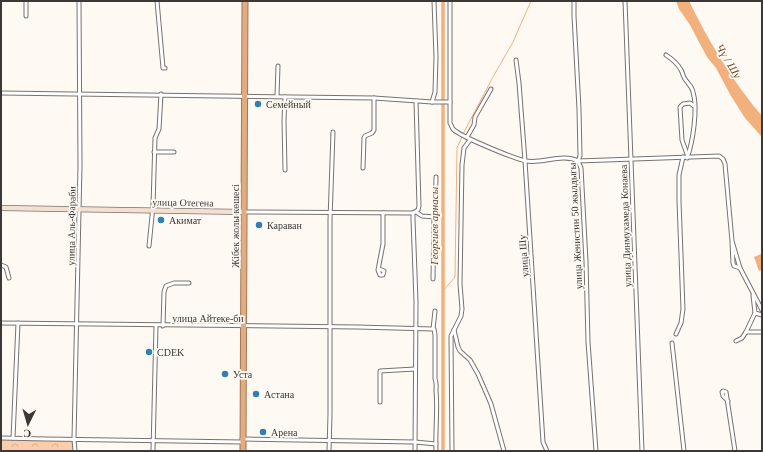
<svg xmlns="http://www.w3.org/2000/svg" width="763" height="452" viewBox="0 0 763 452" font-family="Georgia,serif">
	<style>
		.forest { fill: url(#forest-crowns) }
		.water { fill: #f1b07c }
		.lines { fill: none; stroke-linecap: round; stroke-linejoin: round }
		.stream { stroke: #f1b07c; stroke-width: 1 }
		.canal { stroke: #f1b07c; stroke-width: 3.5 }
		.minor-casing { stroke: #77726e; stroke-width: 5 }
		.secondary-casing { stroke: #77726e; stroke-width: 6 }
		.trunk-casing { stroke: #a27754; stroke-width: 7 }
		.minor { stroke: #fff; stroke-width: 3 }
		.secondary { stroke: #f4e0d0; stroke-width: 4.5 }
		.trunk { stroke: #e2ac82; stroke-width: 5 }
		.poi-dot { fill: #2f81b1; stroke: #fff9f4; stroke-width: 1.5 }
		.labels { text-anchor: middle; stroke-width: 3.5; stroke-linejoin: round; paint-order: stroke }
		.poi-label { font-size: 10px; fill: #3b3937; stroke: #fff9f4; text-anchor: start }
		.street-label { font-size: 10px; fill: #3b3937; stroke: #fff9f4 }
		.water-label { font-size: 11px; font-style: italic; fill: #6c411c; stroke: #fff9f4 }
	</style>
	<defs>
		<pattern id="forest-crowns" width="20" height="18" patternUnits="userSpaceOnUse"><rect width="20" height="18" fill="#fccdaa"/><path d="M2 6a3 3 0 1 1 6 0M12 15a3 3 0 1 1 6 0" fill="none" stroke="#d9b193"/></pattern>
	</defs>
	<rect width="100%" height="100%" fill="#fff9f4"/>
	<path class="forest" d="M1 440 73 441V451H1Z"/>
	<g class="water">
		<path d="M676 1H689C709 42 733 82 762 116V137L745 118 731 96 716 68 707 57 690 25 679 9Z"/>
		<path d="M761 254 762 270 759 271 754 257Z"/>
	</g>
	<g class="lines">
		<g class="stream">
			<path d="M463 134 493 77 513 42 531 1"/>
			<path d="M443 291 455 277 457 148 462 137"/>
		</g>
		<path class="canal" d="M443 1V451"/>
		<defs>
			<g id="minor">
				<path d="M26 1V16"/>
				<path d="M157 1 163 68H165"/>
				<path d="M450 1V123C451 124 452 128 453 129 459 136 515 159 526 161 543 164 562 153 578 161L719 156 723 159 725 164 732 241 740 268 762 310"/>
				<path d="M574 1V16L579 109 580 156 578 161 581 168 586 261 588 342 596 451"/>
				<path d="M625 1 642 451"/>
				<path d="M666 55C672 59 678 64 681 70 683 73 683 77 685 79 688 84 692 86 693 92 698 108 693 142 687 158"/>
				<path d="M516 60 519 83 525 161 543 442 547 451"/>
				<path d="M1 93 374 98 432 102H450"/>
				<path d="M277 96 278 66"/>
				<path d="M432 102 435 92 436 57 434 1"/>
				<path d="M467 137 474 125 475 117 491 89"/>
				<path d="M154 152H174"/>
				<path d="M687 154 682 140 680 107 683 104 690 103 694 106"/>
				<path d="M363 168 364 138 365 136 372 133 374 130V98"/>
				<path d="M285 170 284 121 285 97"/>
				<path d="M244 212 413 213"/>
				<path d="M416 212 422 216 435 217 436 177"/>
				<path d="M732 243 733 263 734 266 740 268"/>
				<path d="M149 246 153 206 155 138 159 129 161 94"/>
				<path d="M1 265 6 267 9 278"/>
				<path d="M379 269 384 271 383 275H380L378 270 383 244V213"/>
				<path d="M433 279 434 218"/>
				<path d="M755 313 762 315"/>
				<path d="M1 323 357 327 433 329 435 311"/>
				<path d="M163 326 164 292 166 286 174 283H189"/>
				<path d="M434 329 435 335V379C437 383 436 386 436 391 438 411 435 431 436 451"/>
				<path d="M454 330 458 347 460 351 470 360 478 374 491 404 504 451"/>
				<path d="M746 332 755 313 753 295"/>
				<path d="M676 334 681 323 683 309 679 201V175L683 157"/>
				<path d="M736 341 742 338 746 332H762"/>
				<path d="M672 343 684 451"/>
				<path d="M728 401 723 396 722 392 723 391 726 392 735 451"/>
				<path d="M380 402V371L415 369"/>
				<path d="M1 438 46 439 242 442"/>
				<path d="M13 438 18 323"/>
				<path d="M242 439 415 442 436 444"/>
				<path d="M75 451 74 439 80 166 79 1"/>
				<path d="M153 451 156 326"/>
				<path d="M329 451 330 414V220L333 132"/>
				<path d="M415 451 416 301 413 219V213L418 210 419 206 416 101"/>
				<path d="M452 451 451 336 461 316 462 309 460 284 462 165 464 148 470 140"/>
			</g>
			<path id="secondary" d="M1 208 244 212"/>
			<path id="trunk" d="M243 451 245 1"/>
		</defs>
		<use href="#minor" class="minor-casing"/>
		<use href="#secondary" class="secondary-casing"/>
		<use href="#trunk" class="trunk-casing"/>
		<use href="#minor" class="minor"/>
		<use href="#secondary" class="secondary"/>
		<use href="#trunk" class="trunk"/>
	</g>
	<g class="poi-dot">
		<circle cx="258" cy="104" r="4"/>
		<circle cx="161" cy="220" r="4"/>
		<circle cx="259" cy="225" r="4"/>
		<circle cx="149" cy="352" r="4"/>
		<circle cx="225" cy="374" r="4"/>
		<circle cx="256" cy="394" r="4"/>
		<circle cx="263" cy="432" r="4"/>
	</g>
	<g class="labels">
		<g class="poi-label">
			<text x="266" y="108">Семейный</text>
			<text x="169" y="224">Акимат</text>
			<text x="267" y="229">Караван</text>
			<text x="157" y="356">CDEK</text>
			<text x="233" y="378">Уста</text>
			<text x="264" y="398">Астана</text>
			<text x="271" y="436">Арена</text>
		</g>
		<g class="street-label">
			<text transform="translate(183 202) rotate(1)" y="4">улица Отегена</text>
			<text transform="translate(71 226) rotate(-89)" y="4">улица Аль-Фараби</text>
			<text transform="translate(235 226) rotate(-90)" y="4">Жібек жолы көшесі</text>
			<text transform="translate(575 226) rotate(-93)" y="4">улица Женистин 50 жылдыгы</text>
			<text transform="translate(625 226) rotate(-92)" y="4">улица Динмухамеда Конаева</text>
			<text transform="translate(523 256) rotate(-94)" y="4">улица Шу</text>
			<text x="208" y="322">улица Айтеке-би</text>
		</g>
		<g class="water-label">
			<text transform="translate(729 61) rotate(59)" y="4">Чү / Шу</text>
			<text transform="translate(434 226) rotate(-90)" y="4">Георгиев арнасы</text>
		</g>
	</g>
	<rect width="763" height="452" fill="none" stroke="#3b3937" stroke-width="4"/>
	<g transform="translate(28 424) rotate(185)" stroke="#fff9f4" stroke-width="3" paint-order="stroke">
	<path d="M0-3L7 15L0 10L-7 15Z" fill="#3b3937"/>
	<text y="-6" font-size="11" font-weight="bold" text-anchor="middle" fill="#3b3937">С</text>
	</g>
</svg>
